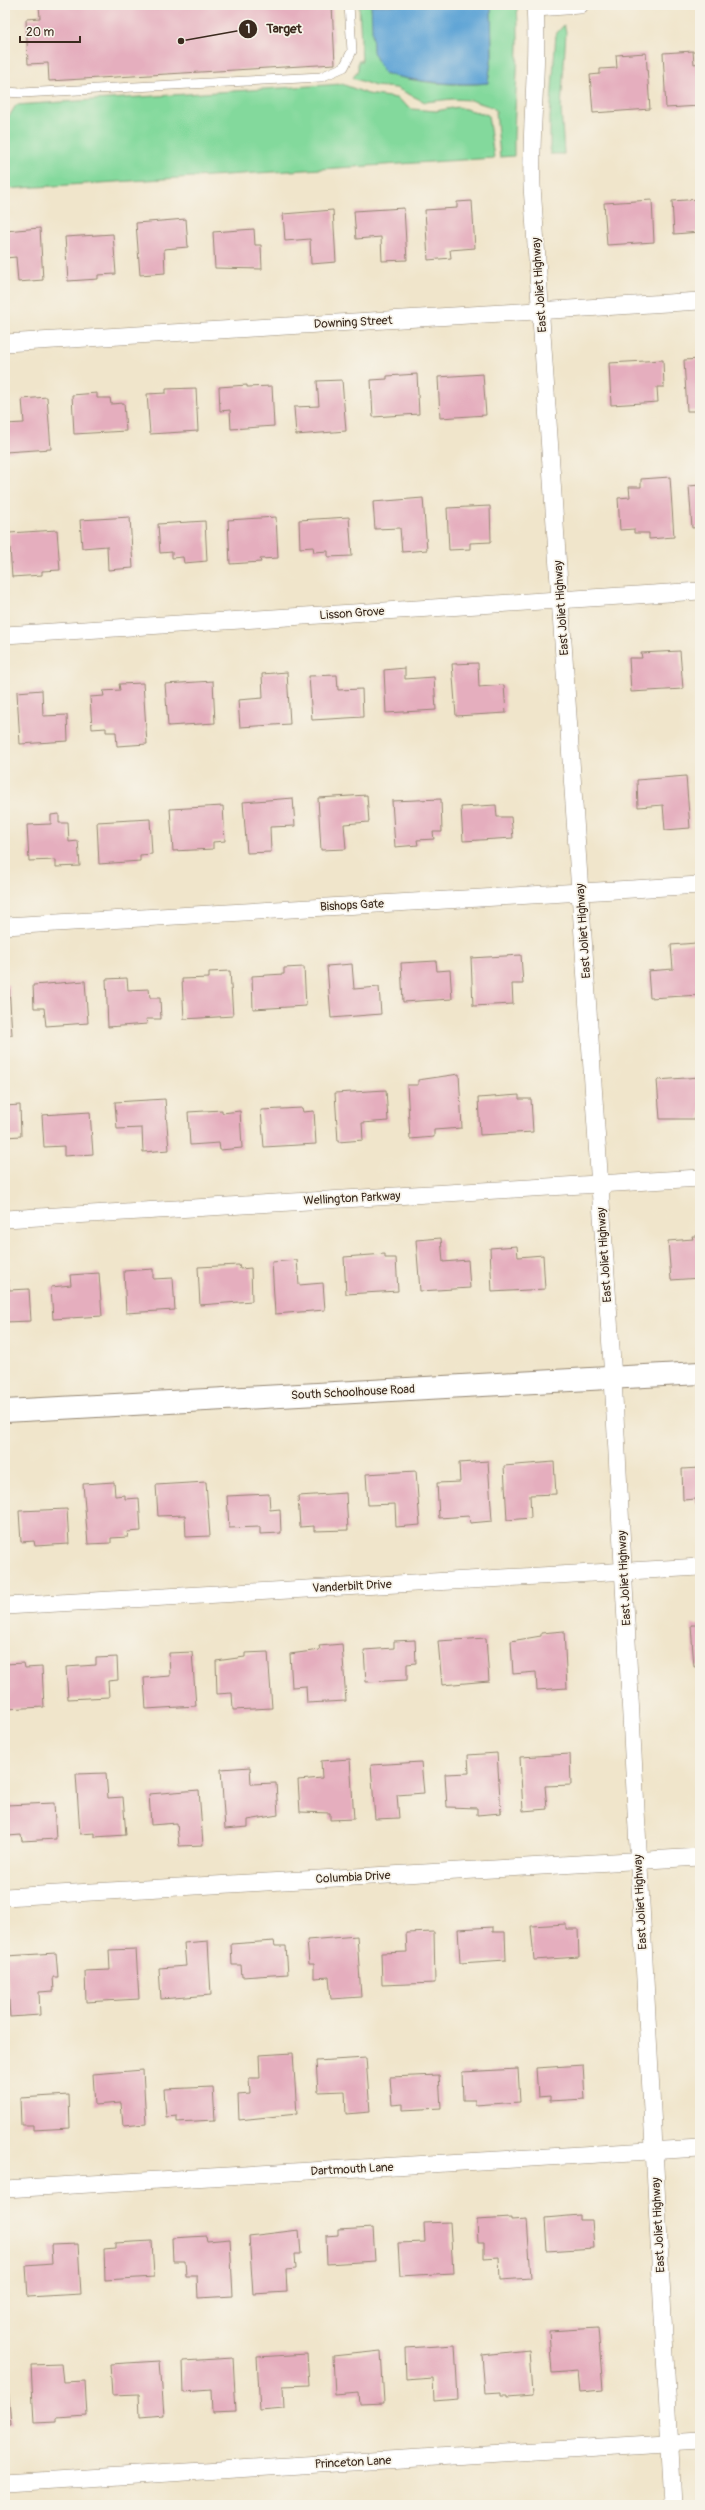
<svg xmlns="http://www.w3.org/2000/svg" width="705" height="2510" viewBox="0 0 705 2510" font-family="Pangolin,sans-serif">
	<style>
		.green { fill: #83d99c; stroke: #5f825d }
		.water { fill: #60a5d6; stroke: #4e687a }
		.building { fill: #e5aebe }
		.lines { fill: none; stroke-linecap: round; stroke-linejoin: round }
		.lane-casing { stroke: #968874; stroke-width: 10 }
		.street-casing { stroke: #968874; stroke-width: 18 }
		.secondary-casing { stroke: #968874; stroke-width: 24 }
		.lane { stroke: #fff; stroke-width: 9 }
		.street { stroke: #fff; stroke-width: 17 }
		.secondary { stroke: #fff; stroke-width: 22 }
		.labels { text-anchor: middle; stroke-width: 3.5; stroke-linejoin: round; paint-order: stroke }
		.street-label { font-size: 12px; fill: #3b2a1e; stroke: #f7f3e8 }
		.leader { fill: none; stroke: #3b2a1e; stroke-width: 1.5 }
		.callout-dot { fill: #3b2a1e; stroke: #f7f3e8; stroke-width: 1.5 }
		.mark-label { font-size: 12px; text-anchor: middle; font-weight: bold; fill: #fff }
		.callout-label { font-size: 13px; text-anchor: middle; font-weight: bold; fill: #3b2a1e; stroke: #f7f3e8; stroke-width: 3.5; stroke-linejoin: round; paint-order: stroke }
	</style>
	<rect width="100%" height="100%" fill="#f7f3e8"/>
	<filter id="ink" filterUnits="userSpaceOnUse"><feTurbulence type="fractalNoise" baseFrequency=".025" numOctaves="2"/><feDisplacementMap in="SourceGraphic" scale="8" xChannelSelector="R" yChannelSelector="G"/><feConvolveMatrix kernelMatrix="1 2 1 2 8 2 1 2 1" color-interpolation-filters="sRGB"/></filter>
	<filter id="wash" filterUnits="userSpaceOnUse"><feTurbulence type="fractalNoise" baseFrequency=".012" numOctaves="4" result="noise"/><feDisplacementMap in="SourceGraphic" scale="16" xChannelSelector="R" yChannelSelector="G"/><feGaussianBlur stdDeviation="0.9" result="paint"/><feColorMatrix in="noise" values="0 0 0 0 0 0 0 0 0 0 0 0 0 0 0 0 0 1.4 0 .05"/><feComposite in="paint" operator="in"/></filter>
	<g filter="url(#wash)">
		<rect width="100%" height="100%" fill="#f0e5cb"/>
		<g class="green">
			<path d="M359 5H371L373 27 384 73C412 82 459 87 488 83L492 55 491 5H517C521 56 513 106 514 156L500 157 496 111 492 107 470 100 452 99 425 102 396 88 375 86 353 78 358 70V61H362Z"/>
			<path d="M564 25 566 32 561 108 564 154H550V117L556 34Z"/>
			<path d="M342 84 368 94 396 98 412 109 436 111 458 107 488 115 494 158 5 189V118L10 115 16 105Z"/>
		</g>
		<path class="water" d="M371 5H491L492 55 488 83C459 86 412 82 384 73L373 52Z"/>
		<g id="blocks">
			<g class="building">
				<path d="M39 5H332L335 64 49 81 48 63 28 64 26 19 40 18Z"/>
				<path d="M693 51 694 64 700 63V106L666 108 663 53Z"/>
				<path d="M646 53 650 109 593 113 590 75 600 74V69L617 68 616 55Z"/>
				<path d="M700 199V232L674 234 672 201Z"/>
				<path d="M652 200 654 242 607 245 604 203Z"/>
				<path d="M472 201 475 248 450 250 451 258 428 260 425 210 457 208V202Z"/>
				<path d="M404 208 407 260 382 261 381 237 356 239 354 211Z"/>
				<path d="M333 210 336 262 311 264 310 239 285 241 283 214Z"/>
				<path d="M186 219 188 247 164 249 165 273 140 275 136 223Z"/>
				<path d="M40 228 43 280 18 282 16 257 5 258V231Z"/>
				<path d="M254 229 255 245H261L262 269 215 268 213 232Z"/>
				<path d="M113 234 116 274 98 275V279L68 281 65 237Z"/>
				<path d="M700 359V411H687L684 360Z"/>
				<path d="M663 360 664 387H657L658 402 611 405 609 363Z"/>
				<path d="M417 374 419 414 373 417 371 380 387 379V376Z"/>
				<path d="M483 374 486 415 440 418 438 377Z"/>
				<path d="M342 380 346 431 296 435 294 407 319 406 317 381Z"/>
				<path d="M247 385V387L272 386 274 426 231 429 230 410 220 411 219 387Z"/>
				<path d="M196 388 198 431 150 434 147 394 166 393V389Z"/>
				<path d="M97 393V398H110L111 404 124 403 126 431 74 434 72 395Z"/>
				<path d="M47 397 51 449 5 452V424L24 423 22 399Z"/>
				<path d="M670 477 674 537 649 539V533H634V529L620 530 618 498 630 497 629 487H641V479Z"/>
				<path d="M700 485V527L692 528 689 486Z"/>
				<path d="M423 498 427 550 402 552 400 528 375 529 373 502Z"/>
				<path d="M490 506 491 542 470 543V549L449 550 447 508Z"/>
				<path d="M130 517 133 568 108 570 107 546 82 548 80 520Z"/>
				<path d="M276 517 278 558 260 559 261 562 230 564 228 520Z"/>
				<path d="M349 517 352 556 328 557V551L314 552 313 547 300 548 299 520Z"/>
				<path d="M205 521 207 561 184 563 183 557 172 558V552L160 553 158 524Z"/>
				<path d="M57 530 60 570 42 571V575L12 577 9 533Z"/>
				<path d="M680 651 683 689 631 692 629 658H642L641 653Z"/>
				<path d="M478 663 479 687 504 685 506 713 456 716 452 664Z"/>
				<path d="M405 668V679L434 677 436 710 386 713 384 670Z"/>
				<path d="M287 672 290 724 240 727 238 700 263 698 262 674Z"/>
				<path d="M337 675 338 690 362 689 363 717 312 720 309 676Z"/>
				<path d="M213 681 215 723 168 726 165 684Z"/>
				<path d="M143 683 147 744 117 746 116 732H106V728L92 729 90 697 104 696 103 691 120 690 119 684Z"/>
				<path d="M42 690 43 716 67 715 68 741 20 744 17 692Z"/>
				<path d="M686 776 690 828 665 830 663 805 638 807 637 780Z"/>
				<path d="M367 795 369 822 344 824 346 849 321 850 318 798Z"/>
				<path d="M293 798 295 826 270 827 271 852 247 853 243 802Z"/>
				<path d="M441 799 442 832H433L434 839 417 840 418 845 395 847 392 801Z"/>
				<path d="M496 805 497 817H511L513 838 463 841 461 807Z"/>
				<path d="M223 806 225 841 213 842V849L173 851 170 809Z"/>
				<path d="M59 814V823H68L69 842 78 841 80 866 56 867V860L29 861 27 825 51 824V815Z"/>
				<path d="M150 819 152 854 140 855V861L99 864 97 822Z"/>
				<path d="M696 943 700 995 650 998 648 971 673 969 671 945Z"/>
				<path d="M521 955 523 984H512L513 1004 473 1006 471 958Z"/>
				<path d="M436 961 437 971 450 970 452 999 403 1002 401 963Z"/>
				<path d="M352 964 354 989 379 987 381 1014 331 1018 327 966Z"/>
				<path d="M304 967 306 1006 253 1009 252 976 284 974V968Z"/>
				<path d="M230 971 233 1016 184 1019 182 979 209 978V972Z"/>
				<path d="M127 978 128 990 149 989 150 998H160L161 1019H146L147 1024 108 1027 106 979Z"/>
				<path d="M85 981 88 1023 46 1026 44 1008H34L33 985Z"/>
				<path d="M5 985H9L12 1035H5Z"/>
				<path d="M459 1074 462 1128 434 1130V1137L410 1139 407 1085H418V1080Z"/>
				<path d="M700 1077V1119H660L657 1080Z"/>
				<path d="M386 1090 388 1121 362 1123 363 1140 338 1142 335 1093Z"/>
				<path d="M519 1095V1099H531L533 1132 480 1135 478 1098Z"/>
				<path d="M165 1099 169 1150 143 1152 142 1128 117 1129 115 1102Z"/>
				<path d="M20 1105 21 1136 5 1137V1106Z"/>
				<path d="M302 1108 303 1112 314 1111 316 1144 264 1147 261 1110Z"/>
				<path d="M222 1110V1113L240 1111 242 1148 220 1150 219 1143 190 1145 188 1112Z"/>
				<path d="M90 1112 93 1154 64 1156V1146L44 1147 42 1115Z"/>
				<path d="M692 1236H700V1278L671 1280 668 1241 693 1239Z"/>
				<path d="M441 1238 443 1262 468 1260 470 1288 420 1291 416 1240Z"/>
				<path d="M517 1246 518 1257 543 1255 545 1289 492 1292 490 1248Z"/>
				<path d="M385 1254V1258H396L398 1291 346 1294 344 1257Z"/>
				<path d="M297 1260 299 1285 323 1283 325 1310 275 1314 272 1262Z"/>
				<path d="M239 1265 240 1269 251 1268 252 1301 200 1305 198 1267Z"/>
				<path d="M153 1269V1279L173 1278 175 1310 126 1313 124 1271Z"/>
				<path d="M99 1273 102 1316 53 1319 51 1287 71 1285 70 1275Z"/>
				<path d="M5 1280H8L9 1290 29 1289 31 1321 5 1322Z"/>
				<path d="M488 1461 492 1521 470 1523 469 1516 439 1518 437 1483 460 1482 459 1463Z"/>
				<path d="M554 1462 556 1494 530 1495 531 1518 507 1520 504 1466Z"/>
				<path d="M700 1468V1504H696V1499L683 1500 682 1469Z"/>
				<path d="M416 1471 420 1525 396 1527 395 1504 368 1505 366 1474Z"/>
				<path d="M114 1482 115 1496 125 1495V1499L139 1498 141 1531 127 1532 128 1537 111 1538V1543L88 1544 83 1484Z"/>
				<path d="M206 1482 210 1536 186 1537 185 1515 158 1516 156 1485Z"/>
				<path d="M346 1493 348 1530 314 1531V1526L300 1527 298 1496Z"/>
				<path d="M269 1494 270 1510 280 1509 281 1533 260 1534V1527L229 1528 227 1496Z"/>
				<path d="M67 1509 69 1544 35 1546 34 1541 21 1542 19 1511Z"/>
				<path d="M691 1625H700V1666L694 1667Z"/>
				<path d="M564 1631 567 1688 537 1690 536 1672 513 1674 511 1641 541 1636V1633Z"/>
				<path d="M486 1638 489 1681 442 1685 438 1641Z"/>
				<path d="M415 1640 416 1663 407 1664V1680L366 1682 364 1650 394 1648V1641Z"/>
				<path d="M342 1644 346 1701 307 1703 306 1686 292 1687 290 1654 320 1650 319 1646Z"/>
				<path d="M192 1652 196 1706 146 1709 144 1678 170 1676 169 1653Z"/>
				<path d="M268 1652 272 1708 233 1710 232 1693 217 1694 216 1661 245 1657V1653Z"/>
				<path d="M117 1657 118 1680 108 1681 109 1697 68 1699 66 1667 96 1665V1658Z"/>
				<path d="M24 1663 25 1668 42 1667 44 1707 5 1709V1664Z"/>
				<path d="M497 1753 501 1813 477 1815V1808L447 1807 445 1774 469 1773 468 1755Z"/>
				<path d="M570 1754 571 1785 545 1786 547 1809 523 1811 520 1757Z"/>
				<path d="M350 1759 354 1819 330 1820V1813L300 1812 298 1780 322 1778 321 1761Z"/>
				<path d="M698 1760H700V1782H699Z"/>
				<path d="M421 1762 424 1793 397 1795 399 1818 375 1819 371 1765Z"/>
				<path d="M250 1767 251 1784 276 1783 278 1815 248 1820V1827L225 1829 221 1769Z"/>
				<path d="M106 1773 108 1798 123 1797 126 1835 95 1837V1833L80 1834 76 1774Z"/>
				<path d="M199 1790 203 1845 179 1846 177 1823 151 1825 149 1794Z"/>
				<path d="M54 1803 56 1839 22 1841 21 1835 8 1836 6 1805Z"/>
				<path d="M566 1924V1929H578L579 1957 534 1960 531 1926Z"/>
				<path d="M493 1927V1932H505L506 1960 460 1963 458 1929Z"/>
				<path d="M434 1932 435 1983 382 1985 381 1953 407 1952 406 1933Z"/>
				<path d="M357 1936 361 1997 331 1999 329 1977 314 1978V1964H309L307 1940Z"/>
				<path d="M208 1941 211 1995 161 1999 159 1968 186 1966 184 1943Z"/>
				<path d="M274 1941 275 1946H286L288 1974 242 1977 241 1965H232L231 1944Z"/>
				<path d="M136 1949 139 1999 86 2002 85 1971 110 1970 109 1950Z"/>
				<path d="M56 1953 58 1977H53L54 1991 39 1992 40 2015 10 2017 6 1956Z"/>
				<path d="M293 2053 297 2114 239 2120 238 2095 250 2094 249 2078H260L259 2055Z"/>
				<path d="M366 2058 370 2112 346 2114 345 2091 318 2092 316 2061Z"/>
				<path d="M583 2065 585 2099 550 2101V2096L538 2097 536 2068Z"/>
				<path d="M518 2069 520 2102 475 2105V2100H463L462 2072Z"/>
				<path d="M143 2070 146 2124 123 2126 121 2103 95 2105 93 2074Z"/>
				<path d="M439 2075 441 2108 403 2110V2104L392 2105 390 2077Z"/>
				<path d="M213 2087 215 2120 177 2122V2116L166 2117 164 2089Z"/>
				<path d="M69 2095 70 2128 33 2130V2125H21L20 2098Z"/>
				<path d="M580 2215V2220H592L594 2248 547 2251 545 2218Z"/>
				<path d="M511 2218V2220L527 2219 531 2278 500 2280 499 2257 484 2258V2243H478L477 2220Z"/>
				<path d="M450 2222 453 2273 400 2276 398 2243 425 2242 424 2223Z"/>
				<path d="M373 2228 375 2261 327 2264 326 2236 338 2235V2230Z"/>
				<path d="M299 2230 301 2254H295L296 2269 286 2270 287 2292 253 2294 249 2236Z"/>
				<path d="M206 2236 207 2241 230 2239 233 2296 198 2298 197 2276H186L185 2261H173L172 2238Z"/>
				<path d="M152 2241 154 2277 105 2280 104 2249 115 2248V2243Z"/>
				<path d="M78 2244 81 2294 28 2297 26 2266 52 2264 51 2245Z"/>
				<path d="M598 2328 603 2390 580 2392 578 2371 552 2373 549 2331Z"/>
				<path d="M455 2345 458 2399 434 2401 433 2378 406 2380 405 2348Z"/>
				<path d="M529 2350 532 2395 508 2397V2395H501V2392L485 2393 482 2355Z"/>
				<path d="M381 2351 384 2403 360 2404 359 2393 335 2395 333 2356Z"/>
				<path d="M307 2354 309 2385 283 2386 284 2409 260 2411 257 2357Z"/>
				<path d="M233 2358 236 2412 212 2413 211 2390 184 2392 183 2361Z"/>
				<path d="M160 2361 164 2415 140 2417 139 2394 112 2395 110 2364Z"/>
				<path d="M61 2364 63 2382 85 2381 87 2416 57 2418V2422L34 2423 31 2365Z"/>
				<path d="M8 2386 11 2425H5V2387Z"/>
			</g>
		</g>
	</g>
	<g filter="url(#ink)">
		<use href="#blocks" fill-opacity="0" stroke="#968874" stroke-width="1"/>
		<g class="lines">
			<defs>
				<path id="lane" d="M5 92 22 93 321 77 344 67 352 51 349 5"/>
				<g id="street">
					<path d="M535 5C539 66 530 125 532 186L613 1378 673 2505"/>
					<path d="M536 8 580 5"/>
					<path d="M5 343 700 301"/>
					<path d="M5 635 700 591"/>
					<path d="M5 926 700 885"/>
					<path d="M5 1219 700 1178"/>
					<path d="M5 1606 700 1567"/>
					<path d="M5 1897 700 1857"/>
					<path d="M5 2189 700 2148"/>
					<path d="M5 2483 700 2441"/>
				</g>
				<path id="secondary" d="M5 1411 700 1373"/>
			</defs>
			<use href="#lane" class="lane-casing"/>
			<use href="#street" class="street-casing"/>
			<use href="#secondary" class="secondary-casing"/>
			<use href="#lane" class="lane"/>
			<use href="#street" class="street"/>
			<use href="#secondary" class="secondary"/>
		</g>
	</g>
	<g class="labels">
		<g class="street-label">
			<text transform="translate(539 285) rotate(-94)" y="4">East Joliet Highway</text>
			<text transform="translate(353 322) rotate(-3)" y="4">Downing Street</text>
			<text transform="translate(561 608) rotate(-94)" y="4">East Joliet Highway</text>
			<text transform="translate(352 613) rotate(-4)" y="4">Lisson Grove</text>
			<text transform="translate(352 905) rotate(-3)" y="4">Bishops Gate</text>
			<text transform="translate(583 931) rotate(-94)" y="4">East Joliet Highway</text>
			<text transform="translate(352 1198) rotate(-3)" y="4">Wellington Parkway</text>
			<text transform="translate(604 1255) rotate(-94)" y="4">East Joliet Highway</text>
			<text transform="translate(353 1392) rotate(-3)" y="4">South Schoolhouse Road</text>
			<text transform="translate(624 1578) rotate(-93)" y="4">East Joliet Highway</text>
			<text transform="translate(352 1586) rotate(-3)" y="4">Vanderbilt Drive</text>
			<text transform="translate(353 1877) rotate(-3)" y="4">Columbia Drive</text>
			<text transform="translate(640 1902) rotate(-93)" y="4">East Joliet Highway</text>
			<text transform="translate(352 2169) rotate(-3)" y="4">Dartmouth Lane</text>
			<text transform="translate(658 2225) rotate(-93)" y="4">East Joliet Highway</text>
			<text transform="translate(353 2462) rotate(-3)" y="4">Princeton Lane</text>
		</g>
	</g>
	<path class="leader" d="M181 41L248 29"/>
	<g class="callout-dot">
		<circle cx="181" cy="41" r="4"/>
		<circle cx="248" cy="29" r="10"/>
	</g>
	<g class="mark-label">
		<text x="248" y="33">1</text>
	</g>
	<g class="callout-label">
		<text x="284" y="33">Target</text>
	</g>
	<rect width="705" height="2510" fill="none" stroke="#f7f3e8" stroke-width="20"/>
	<path d="M20 36v6h60v-6" fill="none" stroke="#3b2a1e" stroke-width="2"/>
	<text x="26" y="36" font-size="12" fill="#3b2a1e" stroke="#f7f3e8" stroke-width="3" paint-order="stroke">20 m</text>
</svg>
